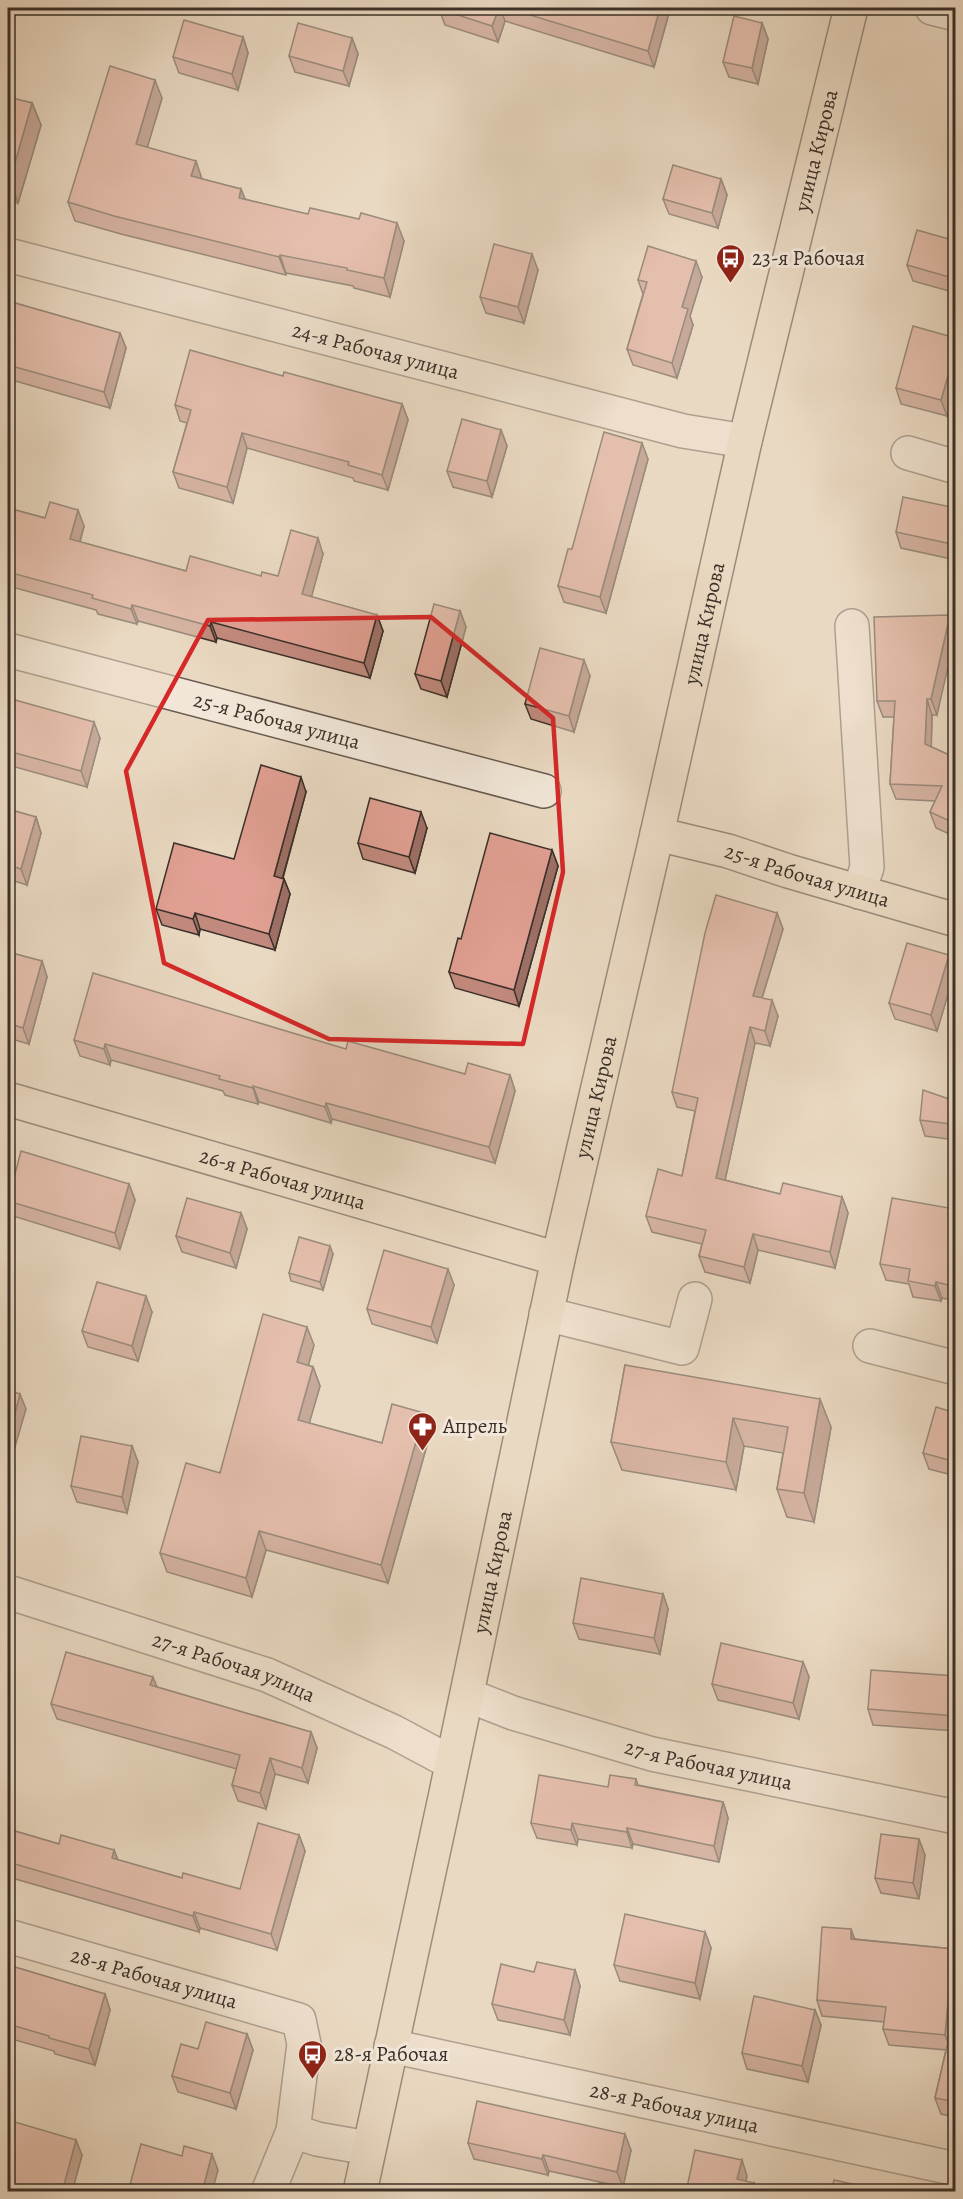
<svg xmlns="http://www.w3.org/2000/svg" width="963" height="2199" viewBox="0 0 963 2199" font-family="Alegreya,serif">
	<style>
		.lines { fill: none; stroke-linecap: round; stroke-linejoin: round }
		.minor-casing { stroke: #675a4f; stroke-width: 36 }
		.major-casing { stroke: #3b3029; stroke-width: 36 }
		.minor { stroke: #f1e6d7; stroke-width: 33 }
		.major { stroke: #ead9c2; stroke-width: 33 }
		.wall { fill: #c28a7e; stroke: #3b3029; stroke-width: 1.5 }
		.shaded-wall { fill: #9e7067; stroke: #3b3029; stroke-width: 1.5 }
		.building { fill: #e1a093; stroke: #3b3029; stroke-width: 1.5 }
		.marked { fill: none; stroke: #d62828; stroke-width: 4.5; stroke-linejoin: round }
		.labels { text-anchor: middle; stroke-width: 6; stroke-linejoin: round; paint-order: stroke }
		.street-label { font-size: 21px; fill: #3b3029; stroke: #f1e6d7 }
		.poi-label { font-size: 21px; fill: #3b3029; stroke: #f1e6d7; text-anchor: start }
	</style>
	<rect width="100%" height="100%" fill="#ead9c2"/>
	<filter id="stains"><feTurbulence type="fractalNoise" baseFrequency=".00333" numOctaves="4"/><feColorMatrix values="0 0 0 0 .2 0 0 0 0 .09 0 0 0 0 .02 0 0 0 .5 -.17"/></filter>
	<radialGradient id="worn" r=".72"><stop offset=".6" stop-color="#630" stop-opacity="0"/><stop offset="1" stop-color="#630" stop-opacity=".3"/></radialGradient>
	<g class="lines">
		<defs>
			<g id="minor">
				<path d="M932 8 956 14"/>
				<path id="s1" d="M8 255 683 431 745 441"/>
				<path d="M908 453 956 467"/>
				<path d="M852 626 867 867 859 892"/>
				<path id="s2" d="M8 650 544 791"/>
				<path d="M546 1314 682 1348 695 1299"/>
				<path d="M870 1346 956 1368"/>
				<path id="s3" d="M8 1592 267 1675 394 1732 452 1763"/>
				<path id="s4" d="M467 1695 513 1713 652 1754 956 1817"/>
				<path id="s5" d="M8 1936 299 2020 304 2044 293 2131 268 2192"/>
				<path id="s6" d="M391 2046 956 2169"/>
				<path d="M293 2131 317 2139 368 2148"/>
			</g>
			<g id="major">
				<path id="s7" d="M657 834 728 851 788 871 956 920"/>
				<path id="s8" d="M8 1099 558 1259"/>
				<path id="s9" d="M360 2192 446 1793 558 1259 657 834 745 441 851 8"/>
			</g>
		</defs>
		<use href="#minor" class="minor-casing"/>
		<use href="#major" class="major-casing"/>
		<use href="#minor" class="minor"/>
		<use href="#major" class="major"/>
	</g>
	<g class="wall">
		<path d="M438 8H667L669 13 654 67 505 21 498 42 445 25 439 9V8Z"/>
		<path d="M762 23 768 39 758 84 729 77 723 62Z"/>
		<path d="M243 37 248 53 238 90 179 73 173 57Z"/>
		<path d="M352 38 358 54 349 86 295 72 289 56Z"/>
		<path d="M8 97 32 103 41 125 18 203 8 200Z"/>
		<path d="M162 98 147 147 202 179 241 189 245 199 404 241 390 297 354 288 353 286 286 273V275L121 234 75 221 68 202Z"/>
		<path d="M721 179 727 195 718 228 669 214 663 199Z"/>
		<path d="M956 241V293L913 281 907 265Z"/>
		<path d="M538 270 524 323 486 313 480 297Z"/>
		<path d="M702 277 690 316 693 325 677 378 633 365 627 349 643 294 638 280Z"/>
		<path d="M8 301 120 333 126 348 110 408 8 379Z"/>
		<path d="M956 338 947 416 901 404 896 388Z"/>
		<path d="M283 376 402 404 408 420 388 490 354 481 353 478 247 448 233 503 179 488 173 472 187 423 180 421 175 405Z"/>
		<path d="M501 430 507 446 492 497 453 487 447 471Z"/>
		<path d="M648 459 606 613 564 602 558 586 572 549Z"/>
		<path d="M8 508 45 518 84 526 80 542 186 571 261 576H278L323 554 311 597 377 615 383 631 370 678 217 638 216 642 138 621 137 624 98 614 96 610 8 586Z"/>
		<path d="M956 508V560L901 548 896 532Z"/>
		<path d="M460 611 466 627 447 697 421 689 415 674Z"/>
		<path d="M950 615 937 715H932L931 747 956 758V837L936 828 930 812 935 801 896 799 890 784 894 717H883L877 701Z"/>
		<path d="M590 676 574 732 531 719 525 704Z"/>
		<path d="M8 698 100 738 87 787 8 765Z"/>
		<path d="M306 792 283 878 284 879 290 894 275 950 200 929 199 935 162 925 156 909 234 859Z"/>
		<path d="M8 809 36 817 41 833 27 885 8 879Z"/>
		<path d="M427 828 415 873 363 859 358 843Z"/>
		<path d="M552 850 558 866 519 1006 455 988 449 972 461 939Z"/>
		<path d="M777 913 783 929 762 998 778 1016 770 1046 755 1043 725 1180 780 1194 842 1197 848 1213 835 1268 758 1250 750 1283 705 1272 699 1256 702 1244 652 1232 646 1216 682 1176 695 1111 677 1107 672 1092Z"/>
		<path d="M8 952 42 961 47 977 29 1044 8 1038Z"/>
		<path d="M955 971 937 1031 895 1019 889 1003Z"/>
		<path d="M74 1040 346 1049 465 1074 510 1075 515 1091 495 1163 332 1119 331 1123 259 1102 258 1104 225 1095 223 1091 111 1060 110 1065 80 1056Z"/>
		<path d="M952 1100 955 1140 925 1136 920 1120Z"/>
		<path d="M129 1184 135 1200 120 1249 13 1216 8 1202V1198Z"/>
		<path d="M241 1213 247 1229 236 1268 182 1252 176 1236Z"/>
		<path d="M952 1216 956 1217V1301L942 1298 941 1301 913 1297 909 1284 886 1280 880 1264Z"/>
		<path d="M333 1254 323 1290 291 1281 289 1273Z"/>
		<path d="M454 1285 437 1343 372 1324 367 1309Z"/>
		<path d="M152 1312 138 1361 88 1347 82 1331Z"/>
		<path d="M314 1345 308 1365 313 1367 320 1386 309 1423 382 1443 431 1431 388 1583 266 1550 252 1597 167 1572 160 1553Z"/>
		<path d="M625 1365 831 1427 814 1522 787 1517 777 1489 783 1453 744 1446 736 1490 622 1470 611 1442Z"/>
		<path d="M956 1413V1476L929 1469 923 1453Z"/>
		<path d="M132 1446 138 1462 127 1513 77 1502 71 1486Z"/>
		<path d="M663 1594 668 1609 660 1654 579 1639 573 1623Z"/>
		<path d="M803 1662 809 1677 799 1719 718 1700 712 1684Z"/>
		<path d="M956 1676V1731L873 1725 868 1709Z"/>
		<path d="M157 1687 311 1732 317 1748 308 1783 275 1774 266 1809 238 1801 232 1785 237 1769 57 1719 51 1704Z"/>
		<path d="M636 1779 638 1785 723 1802 728 1818 719 1862 633 1844 632 1848 578 1839 577 1845 537 1838 531 1823 608 1787Z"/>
		<path d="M8 1829 59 1844 114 1850 118 1860 182 1878 240 1889 299 1835 305 1851 277 1950 200 1928 199 1932 12 1878 11 1881 8 1880Z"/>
		<path d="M925 1855 919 1899 881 1893 875 1878Z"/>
		<path d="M705 1932 711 1948 700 1999 620 1981 614 1965Z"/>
		<path d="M855 1939 953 1949 956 1955V2003L952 2043 956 2044V2117L941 2114 935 2098 946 2050 889 2045 883 2029 884 2022 822 2016 817 2000Z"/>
		<path d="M8 1965 105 1994 110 2010 95 2065 55 2054 54 2051 8 2038Z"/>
		<path d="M575 1970 580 1986 570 2035 498 2020 492 2004 534 1972Z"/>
		<path d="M815 2010 821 2025 808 2082 747 2069 742 2053Z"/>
		<path d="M247 2034 253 2050 236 2109 178 2092 172 2076 198 2049Z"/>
		<path d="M8 2120 82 2155 72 2192H8Z"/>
		<path d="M468 2143 631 2150 623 2187 549 2171 548 2175 474 2159Z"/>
	</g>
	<g class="shaded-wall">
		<path d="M499 8H500L505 21 498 42 492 26Z"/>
		<path d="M660 8H667L669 13 654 67 648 51Z"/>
		<path d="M762 23 768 39 758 84 752 68Z"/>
		<path d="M243 37 248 53 238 90 232 74Z"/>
		<path d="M352 38 358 54 349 86 343 71Z"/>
		<path d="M155 80 162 98 143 162 136 144Z"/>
		<path d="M32 103 41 125 18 203 10 180Z"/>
		<path d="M196 161 202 179 191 176Z"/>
		<path d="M721 179 727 195 718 228 712 213Z"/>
		<path d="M241 189 248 207 239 198Z"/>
		<path d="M397 223 404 241 390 297 384 278Z"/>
		<path d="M532 254 538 270 524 323 518 307Z"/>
		<path d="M280 255 286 273V275L279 257Z"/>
		<path d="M696 261 702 277 690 316 693 325 677 378 672 363 682 307Z"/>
		<path d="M120 333 126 348 110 408 104 392Z"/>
		<path d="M956 348V384L947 416 941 400Z"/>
		<path d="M402 404 408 420 388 490 382 475Z"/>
		<path d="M501 430 507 446 492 497 487 481Z"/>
		<path d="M242 433 247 448 233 503 227 487Z"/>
		<path d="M642 443 648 459 606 613 600 597Z"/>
		<path d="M78 510 84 526 76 555 70 539Z"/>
		<path d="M318 538 323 554 308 610 302 594Z"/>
		<path d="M132 605 138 621 137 624 131 609Z"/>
		<path d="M460 611 466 627 447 697 441 681Z"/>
		<path d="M377 615 383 631 370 678 364 663Z"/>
		<path d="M950 615 956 629V632L937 715 931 699Z"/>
		<path d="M211 622 217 638 216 642 210 626Z"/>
		<path d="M584 660 590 676 574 732 569 716Z"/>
		<path d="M927 699 932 715 931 759 925 744Z"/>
		<path d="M94 722 100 738 87 787 81 771Z"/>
		<path d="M301 777 306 792 279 891 274 876Z"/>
		<path d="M421 812 427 828 415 873 409 857Z"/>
		<path d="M36 817 41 833 27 885 21 869Z"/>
		<path d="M552 850 558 866 519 1006 514 990Z"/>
		<path d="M284 879 290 894 275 950 269 934Z"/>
		<path d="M195 913 200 929 199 935 193 919Z"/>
		<path d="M777 913 783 929 758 1011 753 996Z"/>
		<path d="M949 955 955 971 937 1031 931 1015Z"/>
		<path d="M42 961 47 977 29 1044 23 1028Z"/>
		<path d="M772 1000 778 1016 770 1046 765 1031Z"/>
		<path d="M750 1027 755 1043 722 1194 716 1178Z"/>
		<path d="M105 1044 111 1060 110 1065 104 1049Z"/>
		<path d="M510 1075 515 1091 495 1163 489 1147Z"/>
		<path d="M253 1086 259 1102 258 1104 253 1088Z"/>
		<path d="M952 1100 956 1109 955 1140 950 1124Z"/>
		<path d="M326 1103 332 1119 331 1123 325 1107Z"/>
		<path d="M129 1184 135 1200 120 1249 115 1233Z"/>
		<path d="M842 1197 848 1213 835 1268 830 1252Z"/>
		<path d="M949 1208 955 1224 948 1215Z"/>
		<path d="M241 1213 247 1229 236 1268 230 1253Z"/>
		<path d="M753 1234 758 1250 750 1283 744 1267Z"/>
		<path d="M330 1246 333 1254 323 1290 320 1282Z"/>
		<path d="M448 1269 454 1285 437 1343 431 1327Z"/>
		<path d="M936 1282 942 1298 941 1301 935 1286Z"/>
		<path d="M146 1296 152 1312 138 1361 132 1346Z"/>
		<path d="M307 1327 314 1345 304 1381 297 1362Z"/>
		<path d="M313 1367 320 1386 305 1438 298 1420Z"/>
		<path d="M20 1394 26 1409 8 1471V1439Z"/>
		<path d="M820 1399 831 1427 814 1522 804 1493Z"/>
		<path d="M424 1413 431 1431 388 1583 381 1565Z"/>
		<path d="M733 1418 744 1446 736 1490 726 1462Z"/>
		<path d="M132 1446 138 1462 127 1513 122 1497Z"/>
		<path d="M259 1531 266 1550 252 1597 246 1578Z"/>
		<path d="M663 1594 668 1609 660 1654 654 1638Z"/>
		<path d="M803 1662 809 1677 799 1719 793 1703Z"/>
		<path d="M153 1677 159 1692 150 1685Z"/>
		<path d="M311 1732 317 1748 308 1783 302 1768Z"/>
		<path d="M270 1758 275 1774 266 1809 260 1793Z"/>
		<path d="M723 1802 728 1818 719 1862 714 1846Z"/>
		<path d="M572 1823 578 1839 577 1845 571 1830Z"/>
		<path d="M627 1828 633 1844 632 1848 627 1832Z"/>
		<path d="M299 1835 305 1851 277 1950 271 1934Z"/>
		<path d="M919 1839 925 1855 919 1899 913 1883Z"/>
		<path d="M114 1850 120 1866 112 1858Z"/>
		<path d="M8 1865 12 1878 11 1881 8 1870Z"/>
		<path d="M194 1912 200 1928 199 1932 193 1916Z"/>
		<path d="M851 1929 857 1945 851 1939Z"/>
		<path d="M705 1932 711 1948 700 1999 695 1983Z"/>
		<path d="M953 1949 956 1955V2003L951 2051 945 2035Z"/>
		<path d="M575 1970 580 1986 570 2035 564 2020Z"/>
		<path d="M105 1994 110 2010 95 2065 89 2049Z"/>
		<path d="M815 2010 821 2025 808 2082 802 2066Z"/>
		<path d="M247 2034 253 2050 236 2109 230 2093Z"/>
		<path d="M625 2134 631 2150 623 2187 617 2172Z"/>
		<path d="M76 2140 82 2155 72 2192H62Z"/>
		<path d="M212 2154 218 2170 212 2192H202Z"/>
		<path d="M543 2155 549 2171 548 2175 542 2159Z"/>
		<path d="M742 2160 747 2176 744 2192 737 2179Z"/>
		<path d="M754 2183 757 2192H752Z"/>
	</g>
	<g class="building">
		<path d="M440 8H499L492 26 439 9Z"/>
		<path d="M507 8H660L648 51Z"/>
		<path d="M734 16 762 23 752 68 723 62Z"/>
		<path d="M184 20 243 37 232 74 173 57Z"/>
		<path d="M298 23 352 38 343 71 289 56Z"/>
		<path d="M110 66 155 80 136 144 196 161 191 176 241 189 239 198 308 214 310 208 359 219 361 213 397 223 384 278 347 270V268L280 255 279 257 114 216 68 202Z"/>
		<path d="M8 97 32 103 10 180H8Z"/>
		<path d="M673 165 721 179 712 213 663 199Z"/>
		<path d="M917 230 956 241V279L907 265Z"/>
		<path d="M494 244 532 254 518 307 480 297Z"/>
		<path d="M648 246 696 261 682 307 688 309 672 363 627 349 647 282 638 280Z"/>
		<path d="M8 301 120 333 104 392 8 365Z"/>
		<path d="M913 326 956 338V348L941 400 896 388Z"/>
		<path d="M190 350 283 376 284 372 402 404 382 475 348 465 349 462 242 433 227 487 173 472 191 410 175 405Z"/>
		<path d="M462 419 501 430 487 481 447 471Z"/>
		<path d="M604 432 642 443 600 597 558 586 568 549H572Z"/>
		<path d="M903 497 956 508V545L896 532Z"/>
		<path d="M50 502 78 510 70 539 186 571 190 556 261 576 262 572 278 576 291 530 318 538 302 594 377 615 364 663 211 622 210 626 132 605 131 609 92 598 93 595 8 572V508L45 518Z"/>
		<path d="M434 604 460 611 441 681 415 674Z"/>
		<path d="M950 615 931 699H927L925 744 956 758V824L930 812 942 786 890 784 895 701H877L874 617Z"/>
		<path d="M540 648 584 660 569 716 525 704Z"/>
		<path d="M8 698 94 722 81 771 8 751Z"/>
		<path d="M261 765 301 777 274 876 284 879 269 934 195 913 193 919 156 909 174 843 234 859Z"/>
		<path d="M370 798 421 812 409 857 358 843Z"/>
		<path d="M8 809 36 817 21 869 8 865Z"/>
		<path d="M490 833 552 850 514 990 449 972 458 938 461 939Z"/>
		<path d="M716 895 777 913 753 996 772 1000 765 1031 750 1027 716 1178 780 1194 783 1183 842 1197 830 1252 753 1234 744 1267 699 1256 706 1230 646 1216 658 1169 682 1176 698 1098 672 1092 705 933Z"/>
		<path d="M907 943 949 955 931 1015 889 1003Z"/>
		<path d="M8 952 42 961 23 1028 8 1023Z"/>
		<path d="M93 973 346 1049 348 1041 465 1074 468 1063 510 1075 489 1147 326 1103 325 1107 253 1086V1088L219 1079 220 1076 105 1044 104 1049 74 1040Z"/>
		<path d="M923 1090 952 1100 950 1124 920 1120Z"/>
		<path d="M21 1151 129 1184 115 1233 8 1201Z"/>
		<path d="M187 1198 241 1213 230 1253 176 1236Z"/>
		<path d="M892 1198 949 1208 948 1215 956 1217V1287L936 1282 935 1286 908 1281 910 1269 880 1264Z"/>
		<path d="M299 1237 330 1246 320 1282 289 1273Z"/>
		<path d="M384 1250 448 1269 431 1327 367 1309Z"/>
		<path d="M97 1282 146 1296 132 1346 82 1331Z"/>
		<path d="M263 1314 307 1327 297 1362 313 1367 298 1420 382 1443 392 1404 424 1413 381 1565 259 1531 246 1578 160 1553 186 1463 220 1473Z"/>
		<path d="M625 1365 820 1399 804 1493 777 1489 788 1427 733 1418 726 1462 611 1442Z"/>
		<path d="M8 1390 20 1394 8 1439Z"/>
		<path d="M936 1407 956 1413V1462L923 1453Z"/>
		<path d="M81 1436 132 1446 122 1497 71 1486Z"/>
		<path d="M581 1578 663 1594 654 1638 573 1623Z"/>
		<path d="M721 1643 803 1662 793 1703 712 1684Z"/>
		<path d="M66 1652 153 1677 150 1685 311 1732 302 1768 270 1758 260 1793 232 1785 240 1755 51 1704Z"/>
		<path d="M871 1670 956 1676V1716L868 1709Z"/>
		<path d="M539 1775 608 1787 610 1775 636 1779 635 1785 723 1802 714 1846 627 1828V1832L572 1823 571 1830 531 1823Z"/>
		<path d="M258 1823 299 1835 271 1934 194 1912 193 1916 8 1862V1829L59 1844 61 1835 114 1850 112 1858 182 1878 183 1873 240 1889Z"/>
		<path d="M881 1834 919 1839 913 1883 875 1878Z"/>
		<path d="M625 1914 705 1932 695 1983 614 1965Z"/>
		<path d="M822 1927 851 1929V1939L953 1949 945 2035 883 2029 886 2007 817 2000Z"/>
		<path d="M537 1962 575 1970 564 2020 492 2004 501 1964 534 1972Z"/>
		<path d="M8 1965 105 1994 89 2049 49 2038V2036L8 2024Z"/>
		<path d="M754 1996 815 2010 802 2066 742 2053Z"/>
		<path d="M206 2022 247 2034 230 2093 172 2076 181 2044 198 2049Z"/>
		<path d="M948 2042 956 2044V2102L935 2098Z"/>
		<path d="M477 2101 625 2134 617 2172 543 2155 542 2159 468 2143Z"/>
		<path d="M8 2120 76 2140 62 2192H30L8 2185Z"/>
		<path d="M141 2144 182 2156 184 2146 212 2154 202 2192H128Z"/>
		<path d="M695 2150 742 2160 737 2179 754 2183 752 2192H686Z"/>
		<path d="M834 2180 876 2189V2192H831Z"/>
		<path d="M599 2183 639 2192H597Z"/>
	</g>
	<path d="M0 0H963V2199H0ZM431 617 553 718 563 872 523 1044 329 1039 164 963 126 771 208 620Z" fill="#ead9c2" fill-opacity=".55" fill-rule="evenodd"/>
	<path class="marked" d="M431 617 553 718 563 872 523 1044 329 1039 164 963 126 771 208 620Z"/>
	<defs>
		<symbol id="bus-pin" viewBox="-11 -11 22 30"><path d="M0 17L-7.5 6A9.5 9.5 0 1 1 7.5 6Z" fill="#8f2418" stroke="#f1e6d7"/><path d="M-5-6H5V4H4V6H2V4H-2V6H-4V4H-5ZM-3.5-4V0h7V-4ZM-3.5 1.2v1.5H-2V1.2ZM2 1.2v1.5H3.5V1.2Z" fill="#fff"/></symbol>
		<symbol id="pharmacy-pin" viewBox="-11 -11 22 30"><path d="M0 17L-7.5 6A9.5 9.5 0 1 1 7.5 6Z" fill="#8f2418" stroke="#f1e6d7"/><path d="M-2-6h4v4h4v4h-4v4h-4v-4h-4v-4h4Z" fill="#fff"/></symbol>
	</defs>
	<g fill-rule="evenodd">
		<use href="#bus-pin" x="714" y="242" width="33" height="45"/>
		<use href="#pharmacy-pin" x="406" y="1410" width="33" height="45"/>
		<use href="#bus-pin" x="296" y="2038" width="33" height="45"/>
	</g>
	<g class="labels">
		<g class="street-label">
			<text dy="7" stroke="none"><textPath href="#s9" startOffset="2092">улица Кирова</textPath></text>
			<text dy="7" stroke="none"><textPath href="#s1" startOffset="380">24-я Рабочая улица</textPath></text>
			<text dy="7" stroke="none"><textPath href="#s9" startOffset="1606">улица Кирова</textPath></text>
			<text dy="7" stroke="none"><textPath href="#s2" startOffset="278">25-я Рабочая улица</textPath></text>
			<text dy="7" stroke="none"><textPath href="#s7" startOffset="156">25-я Рабочая улица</textPath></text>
			<text dy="7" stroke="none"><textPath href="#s9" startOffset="1120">улица Кирова</textPath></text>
			<text dy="7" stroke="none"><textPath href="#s8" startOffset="286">26-я Рабочая улица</textPath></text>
			<text dy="7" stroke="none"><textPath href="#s9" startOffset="634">улица Кирова</textPath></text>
			<text dy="7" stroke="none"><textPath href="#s3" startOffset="238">27-я Рабочая улица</textPath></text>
			<text dy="7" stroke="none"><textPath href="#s4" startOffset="252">27-я Рабочая улица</textPath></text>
			<text dy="7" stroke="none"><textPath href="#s5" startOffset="152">28-я Рабочая улица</textPath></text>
			<text dy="7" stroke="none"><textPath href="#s6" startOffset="290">28-я Рабочая улица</textPath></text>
		</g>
		<g class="poi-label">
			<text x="752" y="265">23-я Рабочая</text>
			<text x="443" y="1433">Апрель</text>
			<text x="334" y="2061">28-я Рабочая</text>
		</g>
	</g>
	<rect width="963" height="2199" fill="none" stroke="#ead9c2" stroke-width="30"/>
	<rect x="9" y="9" width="945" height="2181" fill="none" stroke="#3b3029" stroke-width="3"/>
	<rect x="15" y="15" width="933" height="2169" fill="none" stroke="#3b3029" stroke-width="1.5"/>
	<rect width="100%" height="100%" filter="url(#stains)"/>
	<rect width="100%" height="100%" fill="url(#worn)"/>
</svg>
